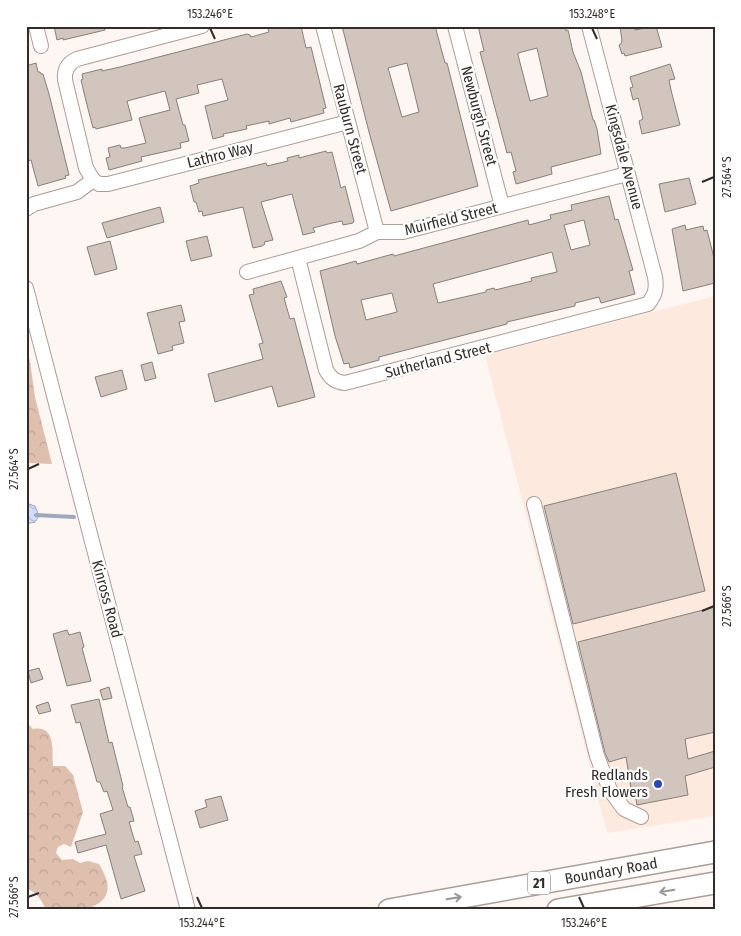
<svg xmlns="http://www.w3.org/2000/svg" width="741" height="936" viewBox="0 0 741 936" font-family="'Fira Sans Condensed',sans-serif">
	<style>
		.built { fill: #fee9de }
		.forest { fill: url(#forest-crowns) }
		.water { fill: url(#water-waves); stroke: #a1a8bc }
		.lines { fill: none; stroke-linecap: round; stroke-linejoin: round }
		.stream { stroke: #a1a8bc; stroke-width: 4 }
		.building { fill: #d2c5be; stroke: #897e78; fill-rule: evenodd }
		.minor-casing { stroke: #aa9e98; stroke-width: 16 }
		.highway-casing { stroke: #aa9e98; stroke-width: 24 }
		.minor { stroke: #fff; stroke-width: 14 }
		.highway { stroke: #fff; stroke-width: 21 }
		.oneway { stroke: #989694 }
		.ticks { fill: none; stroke: #322d2a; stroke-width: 2 }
		.poi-dot { fill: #2d47b8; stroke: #fff; stroke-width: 2 }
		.labels { text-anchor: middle; stroke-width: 4.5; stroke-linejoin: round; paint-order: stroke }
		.shield { fill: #fff; stroke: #706c6a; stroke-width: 1 }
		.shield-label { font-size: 14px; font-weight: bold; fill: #322d2a }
		.street-label { font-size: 15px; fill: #322d2a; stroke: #fff }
		.poi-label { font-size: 15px; fill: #322d2a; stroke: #fff; text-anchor: end }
		.neatline { fill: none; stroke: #322d2a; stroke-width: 2 }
		.ticks-label { font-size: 12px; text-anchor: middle; fill: #322d2a }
	</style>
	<defs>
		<pattern id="forest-crowns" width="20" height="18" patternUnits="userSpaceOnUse" patternTransform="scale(1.25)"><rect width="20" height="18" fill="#dfbfae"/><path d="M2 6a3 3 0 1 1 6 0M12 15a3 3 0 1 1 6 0" fill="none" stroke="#c0a496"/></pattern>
		<pattern id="water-waves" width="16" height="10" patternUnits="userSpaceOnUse" patternTransform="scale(1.25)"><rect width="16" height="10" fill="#d1ddfb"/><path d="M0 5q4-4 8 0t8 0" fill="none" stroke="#b4bed7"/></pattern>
	</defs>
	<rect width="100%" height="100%" fill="#fef6f2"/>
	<path class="built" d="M715 296V816L607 833 485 355Z"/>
	<g class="forest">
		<path d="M26 348 30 361 35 397 52 464 29 463 26 458Z"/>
		<path d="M26 720 27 723 33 729C56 725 52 750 53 766H65L73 775 83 812 71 847 64 844 58 847 56 853 62 860 73 859 80 863 88 861 99 864C114 889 110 903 82 910 71 912 57 910 46 910 42 901 37 891 26 889Z"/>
	</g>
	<path class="water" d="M26 503 35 506 39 516 35 522 26 524Z"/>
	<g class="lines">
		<path class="stream" d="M36 515 74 517"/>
	</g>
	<g class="building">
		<path d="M54 26H104L105 30 63 40V38L57 40Z"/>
		<path d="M267 26H301L306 48 311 47 326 108 323 109 324 113 291 122 290 118 269 124V121L246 126 247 129 223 134 224 136 213 139 205 106 228 100 222 79 197 85 199 93 176 99 183 125H185L189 141 180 143 181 148 141 157 142 161 109 170 106 158 110 157 108 148 120 145 121 148H125L146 143 139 118 170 110 165 91 127 101 132 120 96 129 95 127 93 128 86 101 81 80 83 79 82 74 102 69V71L120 67 247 34 250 35 251 37 269 32Z"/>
		<path d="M342 26H435L445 63H447L478 186 391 211 369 132ZM407 63 419 112 402 117 388 68Z"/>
		<path d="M478 26H565L566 31 568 30 573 52 581 72 593 120H594L597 129 601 154 551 167 552 174 516 184 513 172 516 171 511 152 507 153 480 52 484 51ZM537 48 548 96 530 101 518 55V53Z"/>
		<path d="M620 26H634L635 30 656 26 662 47 625 56 624 53 622 54 619 45 621 44 622 41Z"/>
		<path d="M36 63 38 72H40L41 74H43L49 94 69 175 65 176 66 178 38 186 31 160 28 161 26 153V66Z"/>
		<path d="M670 64 675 79 669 80 671 90 680 125 642 134 639 121 643 119 638 98 633 100 630 88 633 87 630 77Z"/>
		<path d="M326 151 327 153 332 152 341 188 345 186 354 221 353 223 343 225 342 221 332 223 313 228 315 232 303 235 292 194 261 202 273 240 264 242 265 244 262 246 253 248 243 207 203 216 202 211 199 212 196 202H194L190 186 199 183 198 180 266 163 267 166 288 161 287 158 299 155V158Z"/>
		<path d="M689 178 696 204 665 212 659 184Z"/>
		<path d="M609 196 615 220 618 219 626 246 633 270 629 271 635 294 601 303 599 297 575 303V306L507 322V324L379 357V360L350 368 349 363 344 364 335 336 320 271 356 261 357 264 393 254 394 256 528 220 529 225 551 219 550 215 572 210 571 205ZM584 220 590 245 571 250 564 225ZM552 252 557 272 531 278 532 281 495 290 494 288 486 290V292L438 303 433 284ZM392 293 397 312 366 320 361 300Z"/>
		<path d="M160 207 164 222 107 238 102 223Z"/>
		<path d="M685 225 686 230 703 226 704 231 707 230 715 262V283L683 291 672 229Z"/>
		<path d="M207 236 212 256 191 261 186 241Z"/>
		<path d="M110 241 117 269 95 275 87 247Z"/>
		<path d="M281 281 287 297 284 298 290 319 294 318 315 397 278 407 272 386 215 402 208 374 263 359 259 344 263 343 249 295 254 294 253 289Z"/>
		<path d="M181 305 185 321 179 322 184 343 172 346 173 350 158 354 147 313Z"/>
		<path d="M152 362 156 378 145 381 141 365Z"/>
		<path d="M122 370 127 389 101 397 95 377Z"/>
		<path d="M676 473 705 591 573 624 544 506Z"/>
		<path d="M715 607V732L685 739 688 759 715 751V767L685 776 688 795 637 805 635 794H632L626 757 609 762 605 753 578 642Z"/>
		<path d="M67 630 69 635 80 632 84 647 82 648 91 681 67 686 53 634Z"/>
		<path d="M39 668 43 679 31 683 28 671Z"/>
		<path d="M109 687 112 698 103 700 100 690Z"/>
		<path d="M99 699 109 743 112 742 123 786 122 787 128 807H130L134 821 129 822 135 842 138 841 142 854 134 856 145 891 121 899 106 845 78 853 75 842 106 834 100 814 113 810 107 791 104 792 100 782H97L80 722 76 723 71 705Z"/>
		<path d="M48 702 51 711 39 714 36 706Z"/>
		<path d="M221 796 228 820 200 828 195 811 207 807 205 800Z"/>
	</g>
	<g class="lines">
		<defs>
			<g id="minor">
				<path d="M36 26 41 46"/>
				<path d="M323 26 377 232"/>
				<path d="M455 26 502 206"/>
				<path d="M93 180 86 168 65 80C64 70 68 63 77 59L202 26"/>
				<path d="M26 209 34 204 77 192 93 180 99 184H108L348 122"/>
				<path d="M298 258 326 370C331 379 336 382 345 383L648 304C655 295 657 289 655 277L589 26"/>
				<path d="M247 272 359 241 377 232H403L627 174"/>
				<path d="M26 288 188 910"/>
				<path d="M534 504 597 756 610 790 624 809 641 817"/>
			</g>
			<g id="highway">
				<path d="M389 910 715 852"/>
				<path d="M558 910 715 883"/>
			</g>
		</defs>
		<use href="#minor" class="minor-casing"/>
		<use href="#highway" class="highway-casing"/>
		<use href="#minor" class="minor"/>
		<use href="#highway" class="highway"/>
	</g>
	<defs><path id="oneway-shaft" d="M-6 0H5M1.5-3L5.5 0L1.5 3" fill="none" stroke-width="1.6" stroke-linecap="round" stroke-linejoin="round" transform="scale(1.25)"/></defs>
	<g class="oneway">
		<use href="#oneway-shaft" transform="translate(667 891) rotate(170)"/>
		<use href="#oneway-shaft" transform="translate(454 898) rotate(-10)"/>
	</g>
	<path class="ticks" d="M210 28 215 39M592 28 597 39M702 182 714 177M28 469 39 464M702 611 714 606M28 897 39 893M197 897 202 908M579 897 584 908"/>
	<circle class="poi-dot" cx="658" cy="784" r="5"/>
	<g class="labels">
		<rect class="shield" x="528" y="871.5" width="22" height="23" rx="4"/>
		<g class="shield-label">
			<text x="539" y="888">21</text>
		</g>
		<g class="street-label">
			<text transform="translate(479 116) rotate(75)" y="5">Newburgh Street</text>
			<text transform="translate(350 129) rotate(75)" y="5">Rauburn Street</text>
			<text transform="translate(220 155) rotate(-14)" y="5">Lathro Way</text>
			<text transform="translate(624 157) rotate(75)" y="5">Kingsdale Avenue</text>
			<text transform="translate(451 219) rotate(-14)" y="5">Muirfield Street</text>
			<text transform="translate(438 360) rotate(-14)" y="5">Sutherland Street</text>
			<text transform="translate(107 599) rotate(75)" y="5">Kinross Road</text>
			<text transform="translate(611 871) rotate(-10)" y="5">Boundary Road</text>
		</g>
		<g class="poi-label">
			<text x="648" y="780">Redlands<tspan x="648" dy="17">Fresh Flowers</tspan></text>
		</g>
	</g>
	<rect width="741" height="936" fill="none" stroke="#ffffff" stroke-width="55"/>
	<rect x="28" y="28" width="686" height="880" class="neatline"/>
	<g class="ticks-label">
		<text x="210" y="18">153.246°E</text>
		<text x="592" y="18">153.248°E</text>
		<text transform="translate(727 177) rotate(-90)" y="4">27.564°S</text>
		<text transform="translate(14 469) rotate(-90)" y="4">27.564°S</text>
		<text transform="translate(727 606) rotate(-90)" y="4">27.566°S</text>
		<text transform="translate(14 897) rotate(-90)" y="4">27.566°S</text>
		<text x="202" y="927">153.244°E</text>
		<text x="584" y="927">153.246°E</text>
	</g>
</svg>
